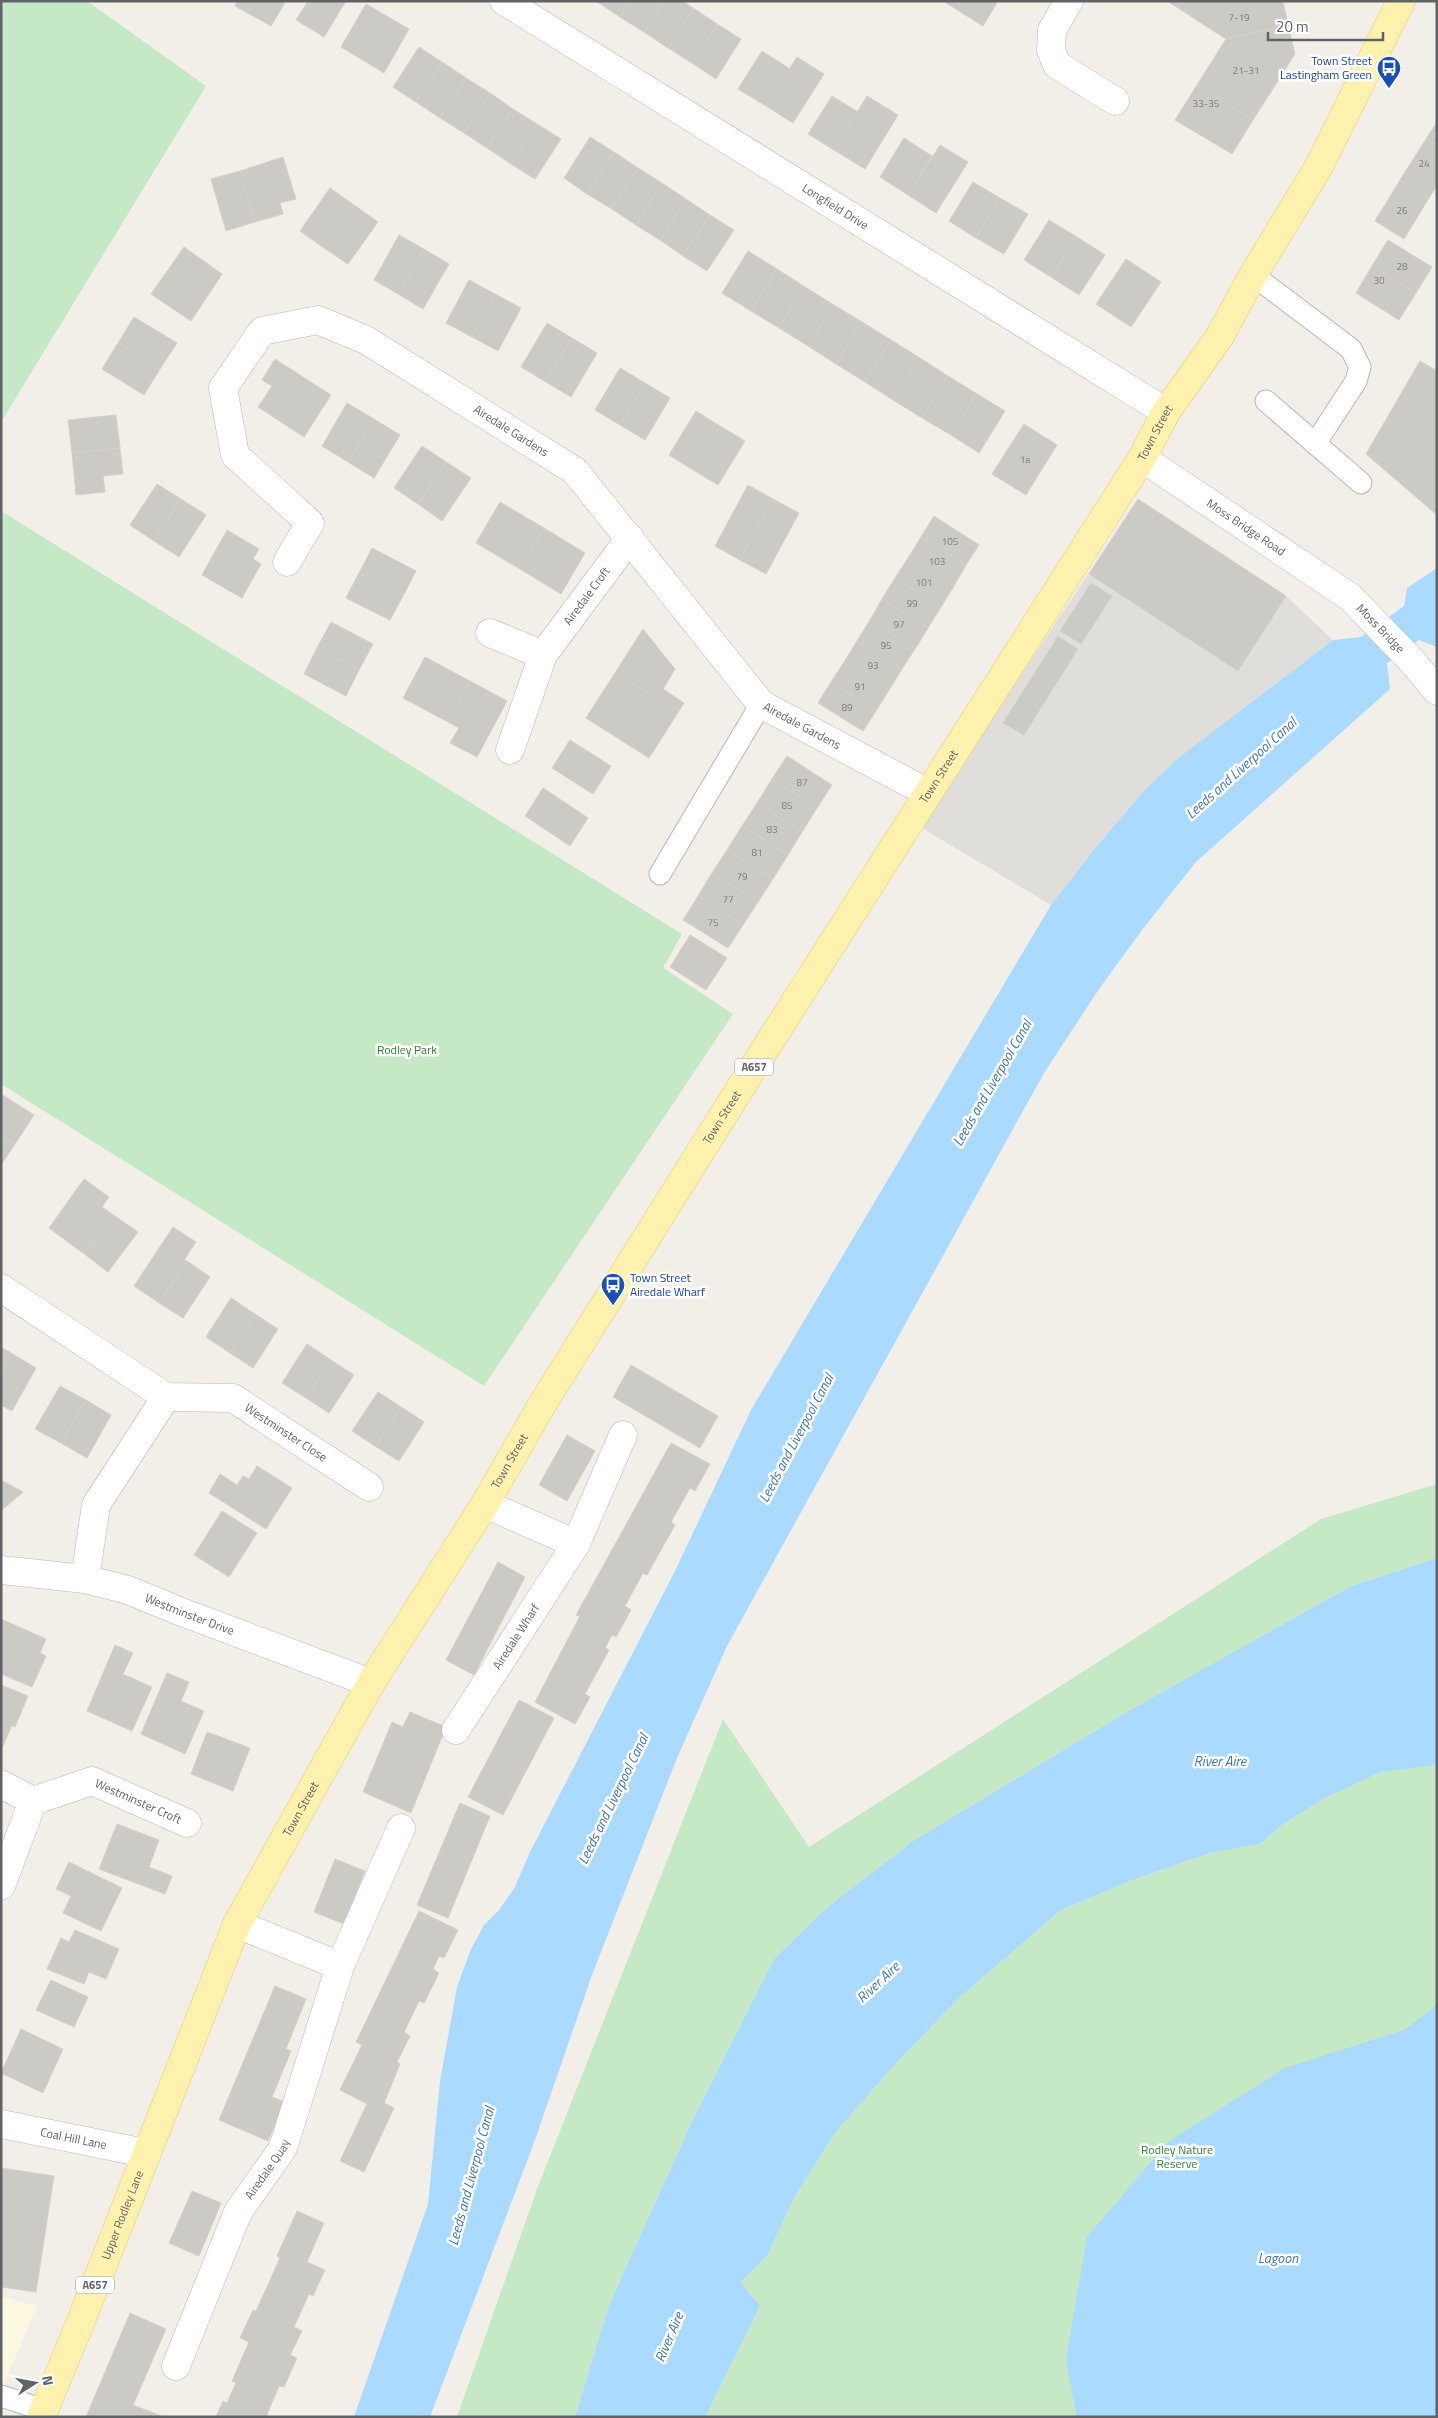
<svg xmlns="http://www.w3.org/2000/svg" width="1438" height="2418" viewBox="0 0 1438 2418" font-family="'Titillium Web',sans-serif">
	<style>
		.commercial { fill: #fef7e0 }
		.industrial { fill: #e0deda }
		.green { fill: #c5e8c5 }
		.water { fill: #aadaff }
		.building { fill: #cccac5; stroke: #d6d1c6 }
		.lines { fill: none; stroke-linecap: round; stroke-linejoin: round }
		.lane-casing { stroke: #b5b8bc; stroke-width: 23 }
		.street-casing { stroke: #b5b8bc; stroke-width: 29 }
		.secondary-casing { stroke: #b6babf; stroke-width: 29 }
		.primary-casing { stroke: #f2c960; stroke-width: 29 }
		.lane { stroke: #fff; stroke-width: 21 }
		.street { stroke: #fff; stroke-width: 28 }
		.secondary { stroke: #fff; stroke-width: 28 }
		.primary { stroke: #fff2af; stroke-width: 28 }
		.labels { text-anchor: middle; stroke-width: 5; stroke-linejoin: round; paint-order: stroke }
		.number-label { font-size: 10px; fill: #7a7d7f }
		.shield { fill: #fff; stroke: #8f9295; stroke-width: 1 }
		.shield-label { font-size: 11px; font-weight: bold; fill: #5f6368 }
		.transit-label { font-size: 12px; fill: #164399; stroke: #fff; text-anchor: end }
		.street-label { font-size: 12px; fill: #5f6368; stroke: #fff }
		.park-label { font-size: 12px; fill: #348238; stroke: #fff }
		.water-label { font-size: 14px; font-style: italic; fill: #4174aa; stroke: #fff }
	</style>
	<rect width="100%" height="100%" fill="#f1efe8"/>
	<path class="commercial" d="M1 2296 37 2306 1 2392Z"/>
	<path class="industrial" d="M1138 499 1286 596 1333 640 1176 761 1142 793 1096 847 1051 905 920 827Z"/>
	<g class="green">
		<path d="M1 1H87L206 86 1 422Z"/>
		<path d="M1 511 682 934 663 968 733 1014 484 1386 1 1084Z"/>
		<path d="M1437 1484V1558L1351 1586 1123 1714 913 1841 824 1910 774 1959 693 2119 609 2305 575 2417H457L537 2189 723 1719 809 1847 1321 1519Z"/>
		<path d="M1437 1765V2417H705L760 2306 741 2282 767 2256 793 2200 834 2134 898 2061 962 1995 1061 1910 1130 1881 1210 1853 1260 1844 1282 1825 1323 1799 1380 1771Z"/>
	</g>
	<g class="water">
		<path d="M1437 568V647L1419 640 1387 663 1390 689 1196 862 1142 930 1099 989 1044 1073 727 1646 677 1758 592 1975 535 2140 430 2417H354L428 2204 440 2081 457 1987 471 1949 484 1925 499 1910 515 1887 530 1852 675 1571 751 1410 1051 905 1096 847 1142 793 1176 760 1333 640 1361 637 1404 606 1407 588Z"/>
		<path d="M1437 1558V1765L1380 1772 1323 1799 1282 1825 1260 1844 1210 1853 1130 1881 1061 1910 962 1995 898 2061 834 2134 793 2200 767 2256 741 2282 760 2306 705 2417H575L609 2305 693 2119 774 1959 824 1910 913 1841 1123 1714 1351 1586Z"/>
		<path d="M1437 2005V2417H1077L1066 2360 1087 2237 1169 2141 1285 2068 1404 2030Z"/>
	</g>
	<g class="building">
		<path d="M237 1H286L271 26 235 6Z"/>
		<path d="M308 1H346L324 37 296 20Z"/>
		<path d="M596 1H630L620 17Z"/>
		<path d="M630 1H664L644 32 620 17Z"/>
		<path d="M664 1H682L693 8 668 48 644 32Z"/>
		<path d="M943 1H998L983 26Z"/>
		<path d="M1167 1H1183L1178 8Z"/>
		<path d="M1183 1H1283L1288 25 1226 39 1178 8Z"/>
		<path d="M366 4 409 29 384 73 341 47Z"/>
		<path d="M693 8 717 24 692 63 668 48Z"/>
		<path d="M717 24 741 39 716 79 692 63Z"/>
		<path d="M1288 25 1295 54 1253 120 1197 85 1226 39Z"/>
		<path d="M419 47 442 62 416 102 393 87Z"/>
		<path d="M762 51 790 69 766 106 738 89Z"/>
		<path d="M797 57 824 74 793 123 766 106Z"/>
		<path d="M442 62 466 78 440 118 416 102Z"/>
		<path d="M466 78 490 93 464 133 440 118Z"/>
		<path d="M1197 85 1253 120 1232 154 1175 120Z"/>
		<path d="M490 93 513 109 487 148 464 133Z"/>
		<path d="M832 96 858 112 834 150 808 134Z"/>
		<path d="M867 96 898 115 865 169 834 150Z"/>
		<path d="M513 109 537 124 511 164 487 148Z"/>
		<path d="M1437 122V145L1426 139Z"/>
		<path d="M537 124 561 139 535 179 511 164Z"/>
		<path d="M590 137 614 152 587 194 564 178Z"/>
		<path d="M904 138 932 156 908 195 880 177Z"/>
		<path d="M1426 139 1437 145V185L1429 198 1400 180Z"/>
		<path d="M940 145 968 162 936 213 908 195Z"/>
		<path d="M614 152 638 168 612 209 587 194Z"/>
		<path d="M283 157 296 199 280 203 283 214 255 222 240 171Z"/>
		<path d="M638 168 662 183 636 225 612 209Z"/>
		<path d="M240 171 255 222 226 231 211 179Z"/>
		<path d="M1400 180 1429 198 1404 239 1375 221Z"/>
		<path d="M973 182 1000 198 976 238 949 221Z"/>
		<path d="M662 183 686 199 660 240 636 225Z"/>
		<path d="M330 188 354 205 324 248 300 231Z"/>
		<path d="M1000 198 1028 214 1004 254 976 238Z"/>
		<path d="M686 199 710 215 683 256 660 240Z"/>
		<path d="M354 205 378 222 348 264 324 248Z"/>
		<path d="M710 215 734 230 707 271 683 256Z"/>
		<path d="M1049 220 1077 237 1051 277 1024 260Z"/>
		<path d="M399 235 424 249 398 294 374 280Z"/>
		<path d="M1077 237 1105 255 1079 295 1051 277Z"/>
		<path d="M1388 240 1432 267 1416 293 1372 266Z"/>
		<path d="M184 247 222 274 207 297 168 270Z"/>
		<path d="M424 249 449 264 423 309 398 294Z"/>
		<path d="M748 251 777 269 751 311 722 293Z"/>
		<path d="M1126 259 1161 282 1131 327 1096 304Z"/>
		<path d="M1372 266 1416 293 1399 320 1356 293Z"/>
		<path d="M777 269 805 287 779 328 751 311Z"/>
		<path d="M168 270 207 297 191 321 151 294Z"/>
		<path d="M469 280 495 294 472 337 446 323Z"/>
		<path d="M805 287 834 305 808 346 779 328Z"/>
		<path d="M495 294 521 308 498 351 472 337Z"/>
		<path d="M834 305 862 322 836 364 808 346Z"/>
		<path d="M134 317 177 343 160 369 118 343Z"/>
		<path d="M862 322 891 340 865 382 836 364Z"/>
		<path d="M547 323 572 338 546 382 521 367Z"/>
		<path d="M572 338 597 353 571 397 546 382Z"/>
		<path d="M891 340 920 358 893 400 865 382Z"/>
		<path d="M118 343 160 369 144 395 102 369Z"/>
		<path d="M920 358 948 376 922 418 893 400Z"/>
		<path d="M275 359 331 395 304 437 258 407 272 386 262 380Z"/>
		<path d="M1420 361 1437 371V515L1366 454Z"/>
		<path d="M620 368 645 383 620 425 595 410Z"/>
		<path d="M948 376 977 394 951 435 922 418Z"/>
		<path d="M645 383 670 398 645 440 620 425Z"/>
		<path d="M977 394 1005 411 979 453 951 435Z"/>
		<path d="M347 403 374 419 348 462 322 446Z"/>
		<path d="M696 411 720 426 693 470 669 455Z"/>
		<path d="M116 415 120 448 72 453 68 420Z"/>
		<path d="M374 419 400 435 374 478 348 462Z"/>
		<path d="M1024 424 1057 445 1026 495 992 474Z"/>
		<path d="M720 426 745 441 718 485 693 470Z"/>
		<path d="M422 446 446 462 418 504 394 488Z"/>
		<path d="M120 448 123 474 103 476 105 492 76 495 72 453Z"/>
		<path d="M446 462 471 478 442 521 418 504Z"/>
		<path d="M157 484 181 499 154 541 130 525Z"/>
		<path d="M748 485 773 499 740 560 715 546Z"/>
		<path d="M181 499 206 515 179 557 154 541Z"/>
		<path d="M773 499 799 513 766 574 740 560Z"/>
		<path d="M1138 499 1286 596 1238 671 1089 574Z"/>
		<path d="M500 502 544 528 520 569 476 543Z"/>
		<path d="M934 516 979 545 966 565 921 537Z"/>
		<path d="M544 528 585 553 561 594 520 569Z"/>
		<path d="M227 530 259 549 253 559 261 564 242 598 202 575Z"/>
		<path d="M921 537 966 565 954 586 908 558Z"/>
		<path d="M372 548 416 571 403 596 359 573Z"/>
		<path d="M908 558 954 586 941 607 895 578Z"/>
		<path d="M359 573 403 596 390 620 346 598Z"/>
		<path d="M895 578 941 607 928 628 882 599Z"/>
		<path d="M1091 583 1112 596 1081 644 1060 631Z"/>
		<path d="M882 599 928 628 915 649 870 620Z"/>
		<path d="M870 620 915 649 902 669 857 641Z"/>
		<path d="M331 622 373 644 359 670 317 648Z"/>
		<path d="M643 629 675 669 663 689 684 703 679 711 615 673Z"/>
		<path d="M1058 636 1078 649 1024 735 1003 723Z"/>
		<path d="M857 641 902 669 889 690 844 662Z"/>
		<path d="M317 648 359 670 346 696 304 674Z"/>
		<path d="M425 657 470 681 448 722 403 698Z"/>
		<path d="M844 662 889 690 876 711 831 682Z"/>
		<path d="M615 673 679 711 649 758 586 718Z"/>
		<path d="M470 681 507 701 477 757 450 743 459 728 448 722Z"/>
		<path d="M831 682 876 711 863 731 818 703Z"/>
		<path d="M570 740 611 766 593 794 552 768Z"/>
		<path d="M787 756 832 785 817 808 772 779Z"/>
		<path d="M772 779 817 808 802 832 757 803Z"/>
		<path d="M543 788 588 818 570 846 525 816Z"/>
		<path d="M757 803 802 832 788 855 742 826Z"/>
		<path d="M742 826 788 855 773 879 727 850Z"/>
		<path d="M727 850 773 879 758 902 712 873Z"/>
		<path d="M712 873 758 902 743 925 698 896Z"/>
		<path d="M698 896 743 925 728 948 683 920Z"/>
		<path d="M690 935 727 958 706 990 670 967Z"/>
		<path d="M1 1094 34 1115 15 1144 1 1135Z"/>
		<path d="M1 1135 15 1144 1 1165Z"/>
		<path d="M84 1179 109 1197 102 1207 112 1214 83 1253 49 1228Z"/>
		<path d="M112 1214 138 1232 108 1272 83 1253Z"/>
		<path d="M173 1227 196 1242 184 1260 187 1261 159 1303 134 1286Z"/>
		<path d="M187 1261 210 1277 183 1318 159 1303Z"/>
		<path d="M231 1298 255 1314 230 1353 206 1337Z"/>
		<path d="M255 1314 278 1329 253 1368 230 1353Z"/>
		<path d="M307 1344 331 1360 306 1398 282 1383Z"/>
		<path d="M1 1347 11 1353 1 1371Z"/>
		<path d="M11 1353 36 1368 12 1411 1 1405V1371Z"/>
		<path d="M331 1360 354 1375 329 1413 306 1398Z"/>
		<path d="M631 1365 718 1416 700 1448 613 1397Z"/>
		<path d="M60 1386 86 1400 61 1443 35 1429Z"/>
		<path d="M378 1392 401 1407 375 1446 352 1431Z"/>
		<path d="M86 1400 111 1415 87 1458 61 1443Z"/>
		<path d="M401 1407 424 1422 399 1461 375 1446Z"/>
		<path d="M567 1435 595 1451 567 1501 539 1485Z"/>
		<path d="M671 1443 710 1464 695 1491 690 1488 671 1522 675 1525 647 1575 643 1573 625 1606 631 1610 616 1637 612 1635 605 1648 609 1650 585 1694 590 1697 575 1724 535 1702 580 1616 576 1615Z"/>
		<path d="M257 1466 292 1488 266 1529 209 1493 220 1474 237 1485 243 1476 249 1479Z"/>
		<path d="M1 1480 23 1492 1 1511Z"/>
		<path d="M222 1511 257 1533 229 1577 194 1555Z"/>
		<path d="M498 1562 525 1577 474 1675 446 1660Z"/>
		<path d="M1 1619 46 1639 40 1653 46 1656 32 1687 1 1674Z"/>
		<path d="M115 1645 133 1653 123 1674 152 1687 132 1731 87 1711Z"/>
		<path d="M167 1673 189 1682 181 1701 204 1711 185 1754 141 1734Z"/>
		<path d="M1 1685 28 1696 15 1727 12 1725 2 1748Z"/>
		<path d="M519 1700 554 1718 503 1815 468 1797Z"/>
		<path d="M410 1712 446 1727 411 1813 363 1792 392 1722 403 1727Z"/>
		<path d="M207 1732 250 1748 233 1791 191 1774Z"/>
		<path d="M460 1803 490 1816 448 1918 417 1905Z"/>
		<path d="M117 1824 159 1840 149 1867 172 1876 165 1894 99 1869Z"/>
		<path d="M335 1859 365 1871 344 1924 314 1912Z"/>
		<path d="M69 1862 122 1888 101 1931 63 1913 71 1896 56 1889Z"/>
		<path d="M419 1911 458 1930 444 1958 439 1956 433 1969 439 1973 424 2003 419 2001 404 2032 410 2036 397 2062 400 2064 384 2103 394 2108 364 2172 340 2161 367 2104 340 2090 362 2045 356 2042Z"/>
		<path d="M75 1930 119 1949 106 1979 89 1972 84 1984 47 1969 61 1938 69 1942Z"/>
		<path d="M51 1980 88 1997 74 2027 36 2010Z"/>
		<path d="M275 1986 306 1999 286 2049 291 2051 272 2097 285 2102 268 2141 219 2120Z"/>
		<path d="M21 2029 63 2049 43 2093 1 2073Z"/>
		<path d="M1 2168 54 2176 36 2292 1 2287Z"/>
		<path d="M192 2191 221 2203 199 2256 169 2243Z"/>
		<path d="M297 2211 324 2223 307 2262 325 2270 313 2296 309 2294 294 2327 302 2331 290 2355 297 2358 284 2387 279 2386 266 2417H216L223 2401 227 2403 236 2383 232 2381 249 2342 240 2338 253 2310 256 2311 280 2258 277 2256Z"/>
		<path d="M130 2313 166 2329 133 2405 164 2417H86Z"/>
	</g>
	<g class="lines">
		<defs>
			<g id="lane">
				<path d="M1253 275 1351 349 1360 367 1356 381 1315 444"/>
				<path d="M1266 401 1361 483"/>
				<path d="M660 874 761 704"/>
				<path d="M1 2396 44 2410"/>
			</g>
			<g id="street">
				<path id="s1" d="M504 1 1166 412"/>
				<path d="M1069 1 1052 30 1051 50 1057 65 1115 101"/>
				<path id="s2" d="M1142 458 1350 597 1410 659 1437 691"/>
				<path id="s3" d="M287 562 310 523 235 455 223 388 262 331 318 320 366 340 575 471 761 704 928 793"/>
				<path d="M490 633 543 655"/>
				<path id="s4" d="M510 750 543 655 630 538"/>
				<path id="s5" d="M1 1288 166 1397 233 1398 369 1487"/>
				<path d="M485 1504 576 1544"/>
				<path id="s6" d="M1 1570 85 1579 128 1590 179 1611 371 1683"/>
				<path d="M85 1579 96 1505 166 1397"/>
				<path id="s7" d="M456 1730 576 1544 623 1435"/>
				<path id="s8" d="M1 1784 33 1801 92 1781 187 1823"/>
				<path d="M1 1886 33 1801"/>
				<path d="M237 1924 340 1966"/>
				<path id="s9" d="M176 2366 238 2212 283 2148 340 1966 401 1828"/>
			</g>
			<g id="secondary">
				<path id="s10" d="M1 2124 145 2153"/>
			</g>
			<g id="primary">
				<path id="s11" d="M41 2417 77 2331 237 1924 371 1683 485 1504 543 1403 753 1068 1142 458 1166 412 1220 336 1253 275 1318 168 1401 1"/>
			</g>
		</defs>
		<use href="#lane" class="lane-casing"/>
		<use href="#street" class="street-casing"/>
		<use href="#secondary" class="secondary-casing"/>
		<use href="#primary" class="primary-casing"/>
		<use href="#lane" class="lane"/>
		<use href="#street" class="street"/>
		<use href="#secondary" class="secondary"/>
		<use href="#primary" class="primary"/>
	</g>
	<defs>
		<symbol id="bus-pin" viewBox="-11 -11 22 30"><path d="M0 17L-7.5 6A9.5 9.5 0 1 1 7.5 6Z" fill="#1a4fb4" stroke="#fff"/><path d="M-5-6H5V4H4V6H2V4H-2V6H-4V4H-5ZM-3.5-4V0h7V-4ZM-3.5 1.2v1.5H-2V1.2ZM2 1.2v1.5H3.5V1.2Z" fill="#fff"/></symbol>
	</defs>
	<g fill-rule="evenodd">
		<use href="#bus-pin" x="1375" y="54" width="28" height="38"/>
		<use href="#bus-pin" x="599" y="1271" width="28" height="38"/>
	</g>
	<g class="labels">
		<g class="number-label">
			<text x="1239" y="21">7-19</text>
			<text x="1246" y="74">21-31</text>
			<text x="1206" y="107">33-35</text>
			<text x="1424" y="167">24</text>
			<text x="1402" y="214">26</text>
			<text x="1402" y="270">28</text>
			<text x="1379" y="284">30</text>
			<text x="1025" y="463">1a</text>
			<text x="950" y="545">105</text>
			<text x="937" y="565">103</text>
			<text x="924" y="586">101</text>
			<text x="912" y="607">99</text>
			<text x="899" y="628">97</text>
			<text x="886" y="649">95</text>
			<text x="873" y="669">93</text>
			<text x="860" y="690">91</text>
			<text x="847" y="711">89</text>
			<text x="802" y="786">87</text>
			<text x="787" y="809">85</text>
			<text x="772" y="833">83</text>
			<text x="757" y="856">81</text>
			<text x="742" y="880">79</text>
			<text x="728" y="903">77</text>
			<text x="713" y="926">75</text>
		</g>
		<g class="shield">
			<rect x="735" y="1058.5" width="38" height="17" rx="4"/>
			<rect x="76" y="2276.5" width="38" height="17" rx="4"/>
		</g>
		<g class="shield-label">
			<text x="754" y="1071">A657</text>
			<text x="95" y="2289">A657</text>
		</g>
		<g class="transit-label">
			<text x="1372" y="65">Town Street<tspan x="1372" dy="14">Lastingham Green</tspan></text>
			<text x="630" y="1282" text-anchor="start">Town Street<tspan x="630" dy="14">Airedale Wharf</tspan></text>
		</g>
		<g class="street-label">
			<text dy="4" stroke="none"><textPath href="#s1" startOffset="390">Longfield Drive</textPath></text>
			<text dy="4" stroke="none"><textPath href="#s3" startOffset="564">Airedale Gardens</textPath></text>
			<text dy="4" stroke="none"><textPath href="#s11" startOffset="2282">Town Street</textPath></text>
			<text dy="4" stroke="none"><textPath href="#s2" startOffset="125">Moss Bridge Road</textPath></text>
			<text dy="4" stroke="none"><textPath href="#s4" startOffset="174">Airedale Croft</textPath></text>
			<text dy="4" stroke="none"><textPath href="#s2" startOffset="294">Moss Bridge</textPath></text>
			<text dy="4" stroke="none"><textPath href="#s3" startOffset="984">Airedale Gardens</textPath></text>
			<text dy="4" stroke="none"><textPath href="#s11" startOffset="1876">Town Street</textPath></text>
			<text dy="4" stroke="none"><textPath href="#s11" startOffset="1472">Town Street</textPath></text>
			<text dy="4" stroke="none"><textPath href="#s5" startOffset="328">Westminster Close</textPath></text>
			<text dy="4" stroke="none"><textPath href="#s11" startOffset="1068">Town Street</textPath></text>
			<text dy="4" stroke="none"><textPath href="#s6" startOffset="195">Westminster Drive</textPath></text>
			<text dy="4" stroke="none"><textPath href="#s7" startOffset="111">Airedale Wharf</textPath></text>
			<text dy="4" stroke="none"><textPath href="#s8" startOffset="149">Westminster Croft</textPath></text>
			<text dy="4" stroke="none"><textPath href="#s11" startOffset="662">Town Street</textPath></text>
			<text dy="4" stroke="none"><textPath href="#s10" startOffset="74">Coal Hill Lane</textPath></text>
			<text dy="4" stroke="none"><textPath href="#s9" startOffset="218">Airedale Quay</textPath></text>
			<text dy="4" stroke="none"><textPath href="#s11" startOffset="218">Upper Rodley Lane</textPath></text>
		</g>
		<g class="park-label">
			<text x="407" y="1054">Rodley Park</text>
			<text x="1177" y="2154">Rodley Nature<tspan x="1177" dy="14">Reserve</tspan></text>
		</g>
		<g class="water-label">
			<text transform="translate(1241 768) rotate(-42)" y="5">Leeds and Liverpool Canal</text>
			<text transform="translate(992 1083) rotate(-60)" y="5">Leeds and Liverpool Canal</text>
			<text transform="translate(796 1438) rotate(-62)" y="5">Leeds and Liverpool Canal</text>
			<text x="1220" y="1766">River Aire</text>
			<text transform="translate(613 1799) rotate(-64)" y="5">Leeds and Liverpool Canal</text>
			<text transform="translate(878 1982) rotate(-43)" y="5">River Aire</text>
			<text transform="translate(471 2176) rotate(-75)" y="5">Leeds and Liverpool Canal</text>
			<text x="1278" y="2263">Lagoon</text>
			<text transform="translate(669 2337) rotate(-67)" y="5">River Aire</text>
		</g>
	</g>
	<rect width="1438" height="2418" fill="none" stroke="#5f6368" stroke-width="5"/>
	<g transform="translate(35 2383) rotate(79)" stroke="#ffffff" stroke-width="4" paint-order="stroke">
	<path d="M0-4L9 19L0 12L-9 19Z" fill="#5f6368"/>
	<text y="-8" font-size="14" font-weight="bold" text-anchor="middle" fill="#5f6368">N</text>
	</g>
	<path d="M1268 32v8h115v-8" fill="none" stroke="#5f6368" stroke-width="2.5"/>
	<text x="1276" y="32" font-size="15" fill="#5f6368" stroke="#ffffff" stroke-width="4" paint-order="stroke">20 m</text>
</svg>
